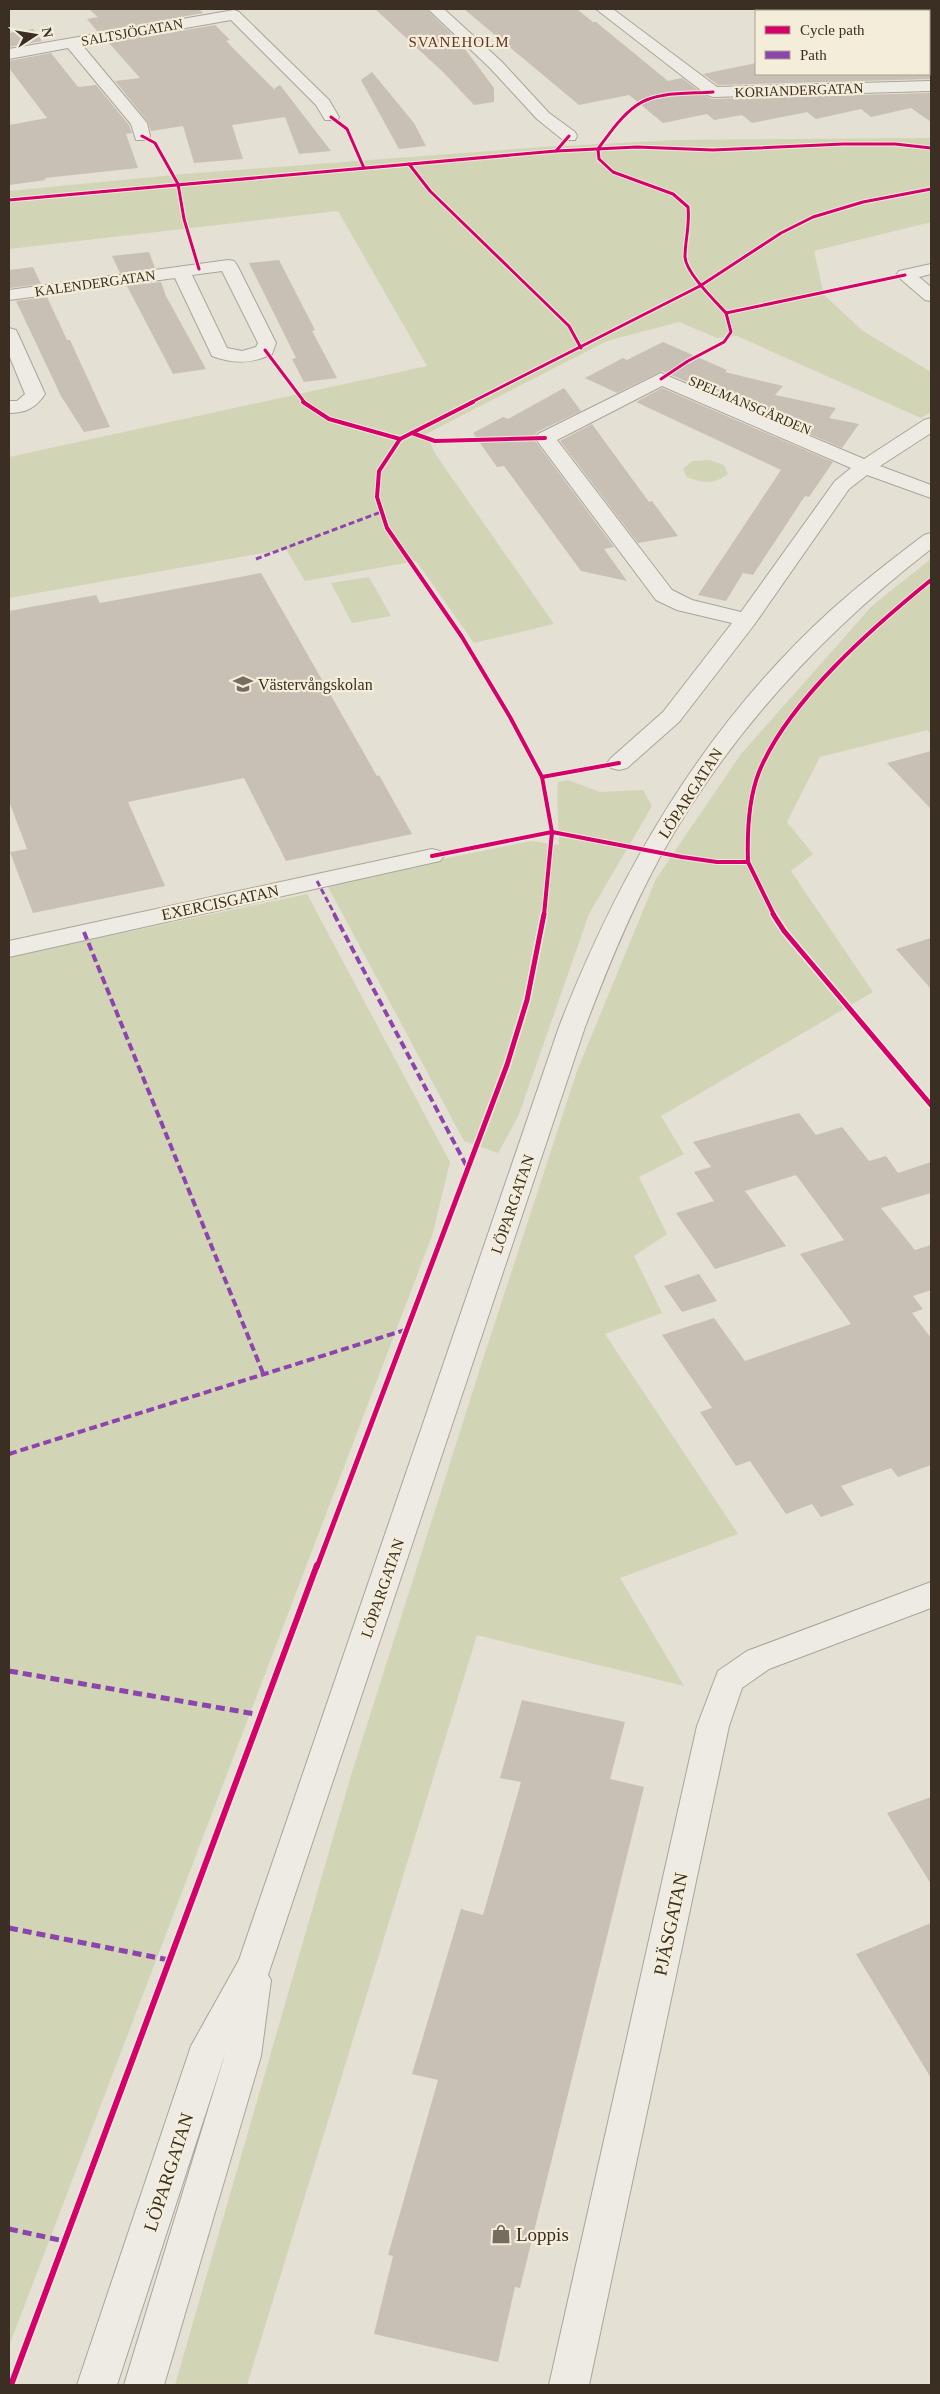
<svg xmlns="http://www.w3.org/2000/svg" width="940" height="2394" viewBox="0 0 940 2394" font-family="'Times New Roman',serif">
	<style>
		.green { fill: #d2d4b6 }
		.building { fill: #c8c0b4 }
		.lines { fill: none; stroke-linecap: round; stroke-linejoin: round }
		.minor-casing { stroke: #aaa59b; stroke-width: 2 }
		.minor { fill: #edebe3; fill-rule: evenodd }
		.quiet-far2 { stroke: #8e44ad; stroke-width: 3; stroke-dasharray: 6 3; stroke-linecap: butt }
		.quiet-far1 { stroke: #8e44ad; stroke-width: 4; stroke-dasharray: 8 4; stroke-linecap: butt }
		.quiet { stroke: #8e44ad; stroke-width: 5; stroke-dasharray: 9 5; stroke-linecap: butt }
		.cycleway-far3-casing { stroke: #f4edda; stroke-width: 5 }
		.cycleway-far2-casing { stroke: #f4edda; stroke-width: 6 }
		.cycleway-far1-casing { stroke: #f4edda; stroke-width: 8 }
		.cycleway-casing { stroke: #f4edda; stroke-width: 9 }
		.cycleway-far3 { stroke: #d6006c; stroke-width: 3 }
		.cycleway-far2 { stroke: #d6006c; stroke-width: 4 }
		.cycleway-far1 { stroke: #d6006c; stroke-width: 5 }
		.cycleway { stroke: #d6006c; stroke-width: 6 }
		.labels { text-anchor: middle; stroke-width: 4.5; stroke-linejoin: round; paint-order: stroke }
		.far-street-label { font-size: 14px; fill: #3a2f22; stroke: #f4edda }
		.far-neighbourhood-label { font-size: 15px; letter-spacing: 1px; fill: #633425; stroke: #f4edda }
		.poi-label { font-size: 16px; fill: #3a2f22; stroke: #f4edda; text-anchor: start }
		.street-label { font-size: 16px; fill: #3a2f22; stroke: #f4edda }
		.near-street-label { font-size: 19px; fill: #3a2f22; stroke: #f4edda }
		.near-poi-label { font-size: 19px; fill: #3a2f22; stroke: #f4edda; text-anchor: start }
	</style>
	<rect width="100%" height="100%" fill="#e4e0d3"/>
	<g class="green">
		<path d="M931 138V222L814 251 824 295 863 331 931 372V412L921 418 737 336 717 338 679 322 607 341 426 434 436 455 554 624 474 643 416 561 305 581 286 549 9 598V457L427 366 338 211 9 249V191L184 174 542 147 676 140Z"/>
		<path d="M709 460 724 465 728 474C714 485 702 483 687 477L683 469 692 461Z"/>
		<path d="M931 559V734L927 730 820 757 787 822 813 854 791 871 873 992 661 1116 684 1154 639 1177 667 1234 634 1256 662 1313 605 1334 738 1534 620 1578 684 1686 477 1635 247 2385H175L352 1772 484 1356 577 1071 656 879 741 754 873 605Z"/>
		<path d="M369 577 391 616 352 623 331 583Z"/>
		<path d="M568 780 600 792 643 790 652 806 589 914 518 1117 498 1153 464 1141 326 883 531 841 559 845C559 823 556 803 558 782Z"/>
		<path d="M307 894 450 1162 432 1236 9 2346V957Z"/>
	</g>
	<g class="building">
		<path d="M89 9H199L203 13 98 32 87 19 98 17Z"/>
		<path d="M375 9H426L459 41 494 88V102L474 105 444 73Z"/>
		<path d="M464 9H577L593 22H596L668 81 682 78 706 96 712 99 931 93V122L911 108 871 117 861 109 816 119 807 112 752 123 742 115 714 120 707 114 663 123 629 95 579 105Z"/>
		<path d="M215 25 230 40 226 41 275 90V88L280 85 331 151 299 154 285 117 232 125 243 159 194 163 183 126 151 131 148 122 115 81 140 78 109 43Z"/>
		<path d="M33 29 42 41 9 47V33Z"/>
		<path d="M51 53 78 87 96 85 129 125 132 133 126 134 138 168 45 178 46 180 9 185V125L47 118 9 68V61Z"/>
		<path d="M756 63V74H931V79L718 85 703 74Z"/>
		<path d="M372 72 414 123 426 146 399 149 361 80Z"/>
		<path d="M149 252 155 268 120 273 112 256Z"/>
		<path d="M279 260 315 330 312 331 337 378 304 382 292 359 296 358 249 263Z"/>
		<path d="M33 267 41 284 10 288 9 270Z"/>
		<path d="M161 282 166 296 206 369 173 374 127 286Z"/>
		<path d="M47 297 67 340H70L110 427 84 432 61 396 16 301Z"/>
		<path d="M663 342 727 370 725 372 783 386 775 395 836 408 829 418 859 424 842 448 662 371 617 393 585 378 623 358 627 360Z"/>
		<path d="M564 388 581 411 537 432 533 438 614 547 604 549 627 581 581 571 504 466 497 467 473 433 503 417 508 419Z"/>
		<path d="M662 388 833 462 809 497 805 496 753 575 743 573 726 601 698 595 781 470 636 402Z"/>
		<path d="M592 424 649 502 652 501 678 536 638 543 560 441Z"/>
		<path d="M261 573 377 776 379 775 412 834 286 861 244 778 128 802 165 886 33 913 10 852 27 849 9 801V611L96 595 100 603Z"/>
		<path d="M931 751V809L887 763Z"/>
		<path d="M931 938V989L896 949Z"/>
		<path d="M799 1113 816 1135 842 1127 869 1161 886 1156 898 1173 931 1162V1193L881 1208 915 1250 931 1245V1290L913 1296 923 1309 912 1313 931 1338V1465L898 1477 891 1468 841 1486 854 1505 821 1517 812 1504 786 1514 750 1461 736 1466 700 1412 712 1408 662 1335 714 1318 745 1361 851 1324 800 1254 844 1240 796 1175 745 1191 786 1246 715 1269 676 1213 714 1201 694 1172 711 1167 693 1142Z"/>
		<path d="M699 1274 717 1301 682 1312 664 1286Z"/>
		<path d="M522 1700 625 1722 610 1779 644 1787 520 2288 515 2287 498 2362 374 2334 393 2256 388 2255 438 2080 412 2074 461 1909 483 1915 521 1782 500 1778Z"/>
		<path d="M931 1797V1884L887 1813Z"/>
		<path d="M931 1923V2078L856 1954Z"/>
	</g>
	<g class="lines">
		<defs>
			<g id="minor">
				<path d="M428 9H444L502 62 549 113 575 132 577 136 575 140H563L537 119 490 68Z"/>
				<path d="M596 9H613L717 87 931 81V91L713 97 707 95Z"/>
				<path d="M234 10 239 12 329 100 339 117 337 120H325L316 105 231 20 83 46 147 123 150 136 148 140H136L131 124 68 48 9 59V49Z"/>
				<path d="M929 58 931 59V69L929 68Z"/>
				<path d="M228 260 234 261 237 265 276 343 272 354C252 364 233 364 212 356L175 278 9 300V290ZM222 271 258 343 256 347 242 351 227 348 192 275Z"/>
				<path d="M931 264V274L919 277 931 287V301L925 300 896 275 899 271Z"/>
				<path d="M9 328 16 330 18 334 45 394C36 408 25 413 9 413V401H17L25 394 9 355Z"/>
				<path d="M661 373 864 459 924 420 931 418V433L880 466 931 485V498L867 475 849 489 754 625 679 722 627 768 619 770 611 768 607 763 611 758 663 712 732 623 677 610 656 600 535 438 538 434ZM662 386 851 468 835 481 741 612 692 600 672 590 557 440Z"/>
				<path d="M931 533V549C821 634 728 735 660 857 630 912 607 969 585 1027L268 1975 271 1980 261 2056 164 2385H124L226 2051 117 2385H77L191 2046 239 1960 559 1027C620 870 704 726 830 611 860 584 892 559 924 535Z"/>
				<path d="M432 849 440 851 444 856 440 861 9 957V941Z"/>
				<path d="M931 1582V1608L769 1669 742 1688 729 1726 589 2385H549L697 1726 718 1671 747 1651Z"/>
			</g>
		</defs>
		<use href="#minor" class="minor-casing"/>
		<use href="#minor" class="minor"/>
		<g class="quiet-far2">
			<path d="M256 559 381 512"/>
			<path d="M317 881 335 915"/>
		</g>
		<g class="quiet-far1">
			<path d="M334 914 467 1167"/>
			<path d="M84 932 263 1373"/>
			<path d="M9 1454 405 1330"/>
		</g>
		<g class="quiet">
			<path d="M9 1671 261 1715"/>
			<path d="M9 1928 169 1960"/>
			<path d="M9 2229 64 2241"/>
		</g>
		<defs>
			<g id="cycleway-far3">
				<path d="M713 92C690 94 656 91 637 105 621 116 609 134 598 149L599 159 613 172 673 194 688 207C690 226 685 240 685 257 686 273 715 301 726 313L905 275"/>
				<path d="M331 117 347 129 364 168"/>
				<path d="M142 136 155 143 178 184 184 219 199 269"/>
				<path d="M556 151 637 147 713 150 843 144H895L931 148"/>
				<path d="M409 164 430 191 569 326 581 348"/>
				<path d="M9 200 556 151 569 136"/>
				<path d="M265 350 305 403"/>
				<path d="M661 379 688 361 724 342 731 332 726 313"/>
				<path d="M470 403 700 286 781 233 813 217 863 202 931 189"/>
			</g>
			<g id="cycleway-far2">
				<path d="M303 402 329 419 400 439"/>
				<path d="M473 402 400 439 379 471 377 497 387 528 462 637 510 717 542 777 552 832 544 915"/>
				<path d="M412 433 435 441 545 438"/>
				<path d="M542 777 619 763"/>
				<path d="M432 856 552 832 682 857 717 862H748L774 915"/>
				<path d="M748 862C747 832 748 800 759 772 788 701 873 627 931 580"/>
			</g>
			<g id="cycleway-far1">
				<path d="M773 914 784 931 931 1105"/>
				<path d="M317 1567 507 1065 527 1000 544 914"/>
			</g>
			<path id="cycleway" d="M11 2385 317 1565"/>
		</defs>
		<use href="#cycleway-far3" class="cycleway-far3-casing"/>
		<use href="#cycleway-far2" class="cycleway-far2-casing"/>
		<use href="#cycleway-far1" class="cycleway-far1-casing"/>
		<use href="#cycleway" class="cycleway-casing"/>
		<use href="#cycleway-far3" class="cycleway-far3"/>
		<use href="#cycleway-far2" class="cycleway-far2"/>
		<use href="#cycleway-far1" class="cycleway-far1"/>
		<use href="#cycleway" class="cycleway"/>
	</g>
	<defs>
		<symbol id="school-bare" viewBox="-9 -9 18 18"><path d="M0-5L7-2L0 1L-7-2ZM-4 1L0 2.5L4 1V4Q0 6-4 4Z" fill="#766d60" stroke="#f4edda" stroke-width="2.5" paint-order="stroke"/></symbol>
		<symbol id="shop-bare" viewBox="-9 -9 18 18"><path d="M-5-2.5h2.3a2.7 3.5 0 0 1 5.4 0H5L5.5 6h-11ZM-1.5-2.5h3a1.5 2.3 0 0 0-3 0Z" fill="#766d60" stroke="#f4edda" stroke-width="2.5" paint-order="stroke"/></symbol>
	</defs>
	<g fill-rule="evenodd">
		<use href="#school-bare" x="229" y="670" width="28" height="28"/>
		<use href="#shop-bare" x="487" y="2220" width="28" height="28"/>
	</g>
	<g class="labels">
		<g class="far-street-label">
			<text transform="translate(132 32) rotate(-10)" y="5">SALTSJÖGATAN</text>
			<text transform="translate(799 90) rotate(-2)" y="5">KORIANDERGATAN</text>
			<text transform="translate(95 283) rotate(-8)" y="5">KALENDERGATAN</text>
			<text transform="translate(750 405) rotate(23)" y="5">SPELMANSGÅRDEN</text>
		</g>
		<g class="far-neighbourhood-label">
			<text x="459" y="47">SVANEHOLM</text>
		</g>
		<g class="poi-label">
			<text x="258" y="690">Västervångskolan</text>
		</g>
		<g class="street-label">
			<text transform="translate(690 793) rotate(-57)" y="6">LÖPARGATAN</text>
			<text transform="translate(220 902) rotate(-12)" y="6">EXERCISGATAN</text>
			<text transform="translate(512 1204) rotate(-71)" y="6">LÖPARGATAN</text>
			<text transform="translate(382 1588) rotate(-71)" y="6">LÖPARGATAN</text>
		</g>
		<g class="near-street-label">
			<text transform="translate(670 1924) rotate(-78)" y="7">PJÄSGATAN</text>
			<text transform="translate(168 2172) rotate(-72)" y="7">LÖPARGATAN</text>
		</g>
		<g class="near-poi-label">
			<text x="516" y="2241">Loppis</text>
		</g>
	</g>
	<rect width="940" height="2394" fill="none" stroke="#3a2f22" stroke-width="20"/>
	<rect x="755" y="10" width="175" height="65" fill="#f4edda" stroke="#aaa190"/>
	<rect x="765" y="26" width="25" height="8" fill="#d6006c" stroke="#aaa190"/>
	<text x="800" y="35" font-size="15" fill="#3a2f22">Cycle path</text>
	<rect x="765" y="51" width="25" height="8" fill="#8e44ad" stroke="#aaa190"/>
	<text x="800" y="60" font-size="15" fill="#3a2f22">Path</text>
	<g transform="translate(35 35) rotate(78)" stroke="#f4edda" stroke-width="4" paint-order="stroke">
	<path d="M0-4L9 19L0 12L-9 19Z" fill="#3a2f22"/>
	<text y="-8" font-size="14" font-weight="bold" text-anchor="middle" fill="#3a2f22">N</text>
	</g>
</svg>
